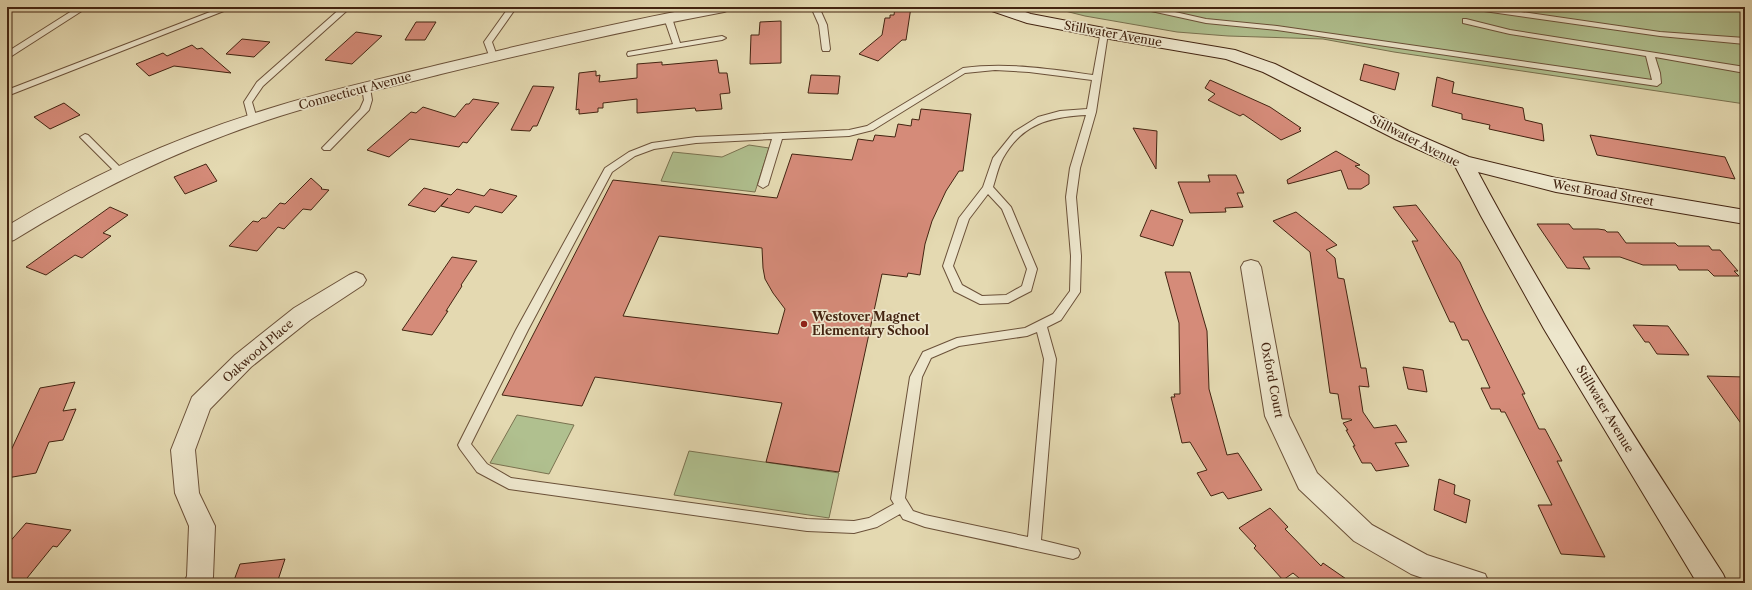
<svg xmlns="http://www.w3.org/2000/svg" width="1752" height="590" viewBox="0 0 1752 590" font-family="'Libre Caslon Text',serif">
	<style>
		.green { fill: #b0c08f; stroke: #7a7250 }
		.building { fill: #d58b79; stroke: #432411; fill-rule: evenodd }
		.lines { fill: none; stroke-linecap: round; stroke-linejoin: round }
		.lane-casing { stroke: #6b5139; stroke-width: 2 }
		.street-casing { stroke: #6b5139; stroke-width: 2 }
		.secondary-casing { stroke: #432411; stroke-width: 2 }
		.lane { fill: #ede6cc; fill-rule: evenodd }
		.street { fill: #ede6cc; fill-rule: evenodd }
		.secondary { fill: #ede6cc; fill-rule: evenodd }
		.poi-dot { fill: #8f2418; stroke: #ede6cc; stroke-width: 1.5 }
		.labels { text-anchor: middle; stroke-width: 3.5; stroke-linejoin: round; paint-order: stroke }
		.street-label { font-size: 12px; fill: #432411; stroke: #ede6cc }
		.poi-label { font-size: 12px; font-weight: bold; fill: #432411; stroke: #ede6cc; text-anchor: start }
	</style>
	<rect width="100%" height="100%" fill="#e4d9b1"/>
	<filter id="stains"><feTurbulence type="fractalNoise" baseFrequency=".005" numOctaves="4"/><feColorMatrix values="0 0 0 0 .2 0 0 0 0 .09 0 0 0 0 .02 0 0 0 .5 -.17"/></filter>
	<radialGradient id="worn" r=".72"><stop offset=".6" stop-color="#630" stop-opacity="0"/><stop offset="1" stop-color="#630" stop-opacity=".3"/></radialGradient>
	<g class="green">
		<path d="M1049 7H1745V104L1394 52 1323 39 1228 36 1177 32 1085 16Z"/>
		<path d="M749 145 769 148 755 192 661 181 673 152 722 157Z"/>
		<path d="M517 415 574 425 549 474 490 463Z"/>
		<path d="M689 451 839 473 829 518 674 495Z"/>
	</g>
	<g class="building">
		<path d="M895 7H911L906 40H902L878 61 859 54 882 35 885 18H890V15H894Z"/>
		<path d="M781 21V63L750 64 751 35H759L760 22Z"/>
		<path d="M416 22H436L425 40H405Z"/>
		<path d="M356 32 382 36 352 64 325 60Z"/>
		<path d="M242 39 270 42 254 57 226 54Z"/>
		<path d="M192 45 197 49 202 48 231 73 174 66 149 76 136 64 163 53 167 56Z"/>
		<path d="M717 60 719 73H727L730 93 720 94 722 109 696 111 695 108 637 113V99L603 103V108H598V112L579 114V109L576 110 579 73 596 71V76L600 75 599 82 637 78V64L662 62V65Z"/>
		<path d="M1364 64 1399 73 1395 90 1360 80Z"/>
		<path d="M811 75 840 76 838 94 808 93Z"/>
		<path d="M1437 77 1454 82 1452 93 1523 108 1525 120 1542 124 1544 141 1489 129 1490 125 1462 119V114L1432 106Z"/>
		<path d="M1210 80 1270 107 1301 128 1299 129 1301 131 1281 140 1243 114 1240 116 1208 100 1215 94 1205 88Z"/>
		<path d="M533 86 554 87 537 126H533L530 131 511 130Z"/>
		<path d="M473 99 499 103 467 143 463 142 459 147 410 139 389 157 367 150 411 112 416 113 423 107 455 117 466 104H469Z"/>
		<path d="M64 103 80 115 50 129 34 117Z"/>
		<path d="M921 109 971 114 963 171H959L946 191 932 221 925 244 920 275 908 273 907 277 882 274 839 472 766 462 782 403 595 377 582 406 502 395 613 180 777 198 792 154 852 160 858 139 873 141 875 135 895 137 898 124 911 126 912 119 919 120ZM659 236 762 248 763 268 765 279 773 293 785 309 778 334 623 316Z"/>
		<path d="M1133 128 1157 131 1156 169Z"/>
		<path d="M1590 135 1725 157 1735 179 1597 155Z"/>
		<path d="M1336 151 1360 165 1355 166 1369 175V184L1361 189H1348L1341 170 1288 184 1287 180Z"/>
		<path d="M206 164 217 181 185 194 174 177Z"/>
		<path d="M1208 175H1236L1244 193H1237L1243 207 1225 208 1226 212 1190 213 1178 182H1210Z"/>
		<path d="M311 178 322 188 321 189 329 190 311 210 303 209 284 229 278 227 257 251 229 246 253 221 258 222 262 218H266L280 203 285 204Z"/>
		<path d="M424 188 451 195 457 189 484 196 490 189 517 196 502 213 475 206 469 213 441 206 448 198 435 212 408 205Z"/>
		<path d="M1416 205 1460 262 1483 311 1525 394H1522L1539 429H1545L1562 461H1557L1605 557 1561 554 1538 505H1552L1505 412H1501L1500 409H1491L1481 388H1490L1468 340H1462L1454 322H1450L1412 241H1418L1393 207Z"/>
		<path d="M110 207 128 215 103 233 111 236 82 258 75 255 46 275 26 267Z"/>
		<path d="M1151 210 1183 220 1173 246 1140 236Z"/>
		<path d="M1296 212 1337 245 1326 250 1335 258 1338 278 1344 279 1361 368H1366L1369 387 1359 386 1363 412 1374 428 1396 425 1407 442 1395 443 1409 466 1376 471 1371 463H1362L1353 446H1355L1346 430H1348L1343 423 1352 420 1351 419H1342L1338 394 1330 393 1310 252 1273 221Z"/>
		<path d="M1537 224H1569L1573 229H1598L1605 230 1607 232H1618L1626 243H1675L1678 246H1709L1712 250H1720L1738 271H1734L1739 276H1714L1708 270H1679L1676 265H1643L1620 257H1583L1590 269 1567 268Z"/>
		<path d="M452 257 477 261 461 285 462 286 446 311H448L432 335 402 330Z"/>
		<path d="M1165 272H1190L1207 331 1209 389 1227 455 1238 453 1262 490 1228 499 1223 492 1211 496 1197 473 1207 470 1190 442 1182 443 1171 397H1175L1174 394H1180L1179 323Z"/>
		<path d="M1633 325 1668 326 1689 355 1657 354 1649 342H1645Z"/>
		<path d="M1403 367 1423 370 1427 392 1408 389Z"/>
		<path d="M1707 376 1745 377V429Z"/>
		<path d="M75 382 63 411 76 409 63 440 49 442 36 473 7 478V459L40 388Z"/>
		<path d="M1439 479 1455 485 1454 494 1470 500 1466 523 1434 510Z"/>
		<path d="M1270 508 1288 527 1285 529 1321 566 1323 563 1352 583H1305L1293 573 1283 580 1254 548 1256 546 1239 528Z"/>
		<path d="M26 523 71 530 57 547 53 546 23 583H7V545Z"/>
		<path d="M285 559 277 583H233L240 564Z"/>
	</g>
	<g class="lines">
		<defs>
			<g id="lane">
				<path d="M78 7H88L7 59V52Z"/>
				<path d="M223 7H234L7 96V90Z"/>
				<path d="M342 7H351L263 86 252 102 257 119 255 121H249L244 102 257 82Z"/>
				<path d="M509 7 516 8 492 42 497 56 496 58H490L484 42Z"/>
				<path d="M811 7H819L827 25 830 49 829 51H823L822 49 819 25Z"/>
				<path d="M1138 7H1153L1206 19 1277 26 1652 80 1646 56 1510 34 1463 23V19H1466L1510 30 1745 67V73L1655 57 1660 73 1661 83 1657 86 1277 30 1206 23 1142 9Z"/>
				<path d="M1466 7H1487L1660 32 1745 38V44L1660 36 1470 9Z"/>
				<path d="M665 16H668L672 18 680 43 722 36 726 38 722 40 628 56 627 54 628 52 673 44 664 18Z"/>
				<path d="M1101 31H1104L1108 33 1096 112 1080 168 1076 197 1081 256 1080 292 1061 320 1047 327 1056 359 1041 540 1078 549 1080 553 1078 557 1073 559 925 527 903 519 900 514 877 527 854 533 807 531 509 489 477 472 460 449 458 445 516 330 605 168 629 152 652 143 696 137 849 130 867 126 963 68C1007 62 1049 69 1093 75ZM995 70 1029 72 1092 80 1087 109 1060 111 1038 117 1014 132 993 158 983 187 959 218 943 266 954 291 980 304 1008 303 1031 291 1037 269 1011 207 993 187C996 178 998 167 1003 158 1022 124 1049 117 1086 115L1070 168 1066 197 1071 256 1070 291 1053 314 1025 328 957 338 923 352 910 377 891 499 894 504 869 518 854 521 807 519 511 478 487 464 471 444 528 330 612 172 635 156 654 149 696 143 772 139 758 185 763 188 768 185 782 139 849 136 873 130 965 73ZM988 194 1002 209 1027 269 1022 286 1006 295 982 296 962 285 953 266 969 219ZM1037 332 1044 359 1028 537 925 515 913 511 905 498 922 377 931 358 959 346 1027 336Z"/>
				<path d="M366 85 370 88 372 100 369 110 330 150H324L322 148 324 146 360 109 364 100 362 88Z"/>
				<path d="M85 134 88 135 125 172 123 174H117L80 137Z"/>
			</g>
			<g id="street">
				<path d="M700 7H732L729 10 724 12C629 30 535 51 441 74 387 88 333 99 280 116 186 146 98 188 14 240L7 242V226C89 176 176 137 268 109 324 91 381 79 438 65 525 44 612 24 700 7Z"/>
				<path d="M1251 260 1258 262 1261 267 1289 416 1317 473 1372 525 1427 555 1485 574 1489 583H1437L1411 574 1354 541 1299 489 1265 416 1241 267 1244 262Z"/>
				<path d="M356 272 363 275 366 280 363 285 310 320 251 367 210 409 195 450 199 493 215 526 213 577 211 583H184L187 576 189 526 175 493 171 450 192 397 235 355 294 308 349 275Z"/>
			</g>
			<path id="secondary" d="M987 7H1011L1031 14 1104 28 1235 50 1275 64 1409 131 1469 157 1556 178 1745 210V224L1556 192 1478 172C1552 311 1638 442 1723 574L1727 583H1697L1544 329 1481 216 1455 166 1395 139 1263 72 1226 59 1104 38 1027 23 989 10Z"/>
		</defs>
		<use href="#lane" class="lane-casing"/>
		<use href="#street" class="street-casing"/>
		<use href="#secondary" class="secondary-casing"/>
		<use href="#lane" class="lane"/>
		<use href="#street" class="street"/>
		<use href="#secondary" class="secondary"/>
	</g>
	<circle class="poi-dot" cx="804" cy="324" r="4"/>
	<g class="labels">
		<g class="street-label">
			<text transform="translate(1113 34) rotate(10)" y="4">Stillwater Avenue</text>
			<text transform="translate(355 91) rotate(-15)" y="4">Connecticut Avenue</text>
			<text transform="translate(1415 141) rotate(27)" y="4">Stillwater Avenue</text>
			<text transform="translate(1603 193) rotate(10)" y="4">West Broad Street</text>
			<text transform="translate(258 351) rotate(-41)" y="4">Oakwood Place</text>
			<text transform="translate(1272 380) rotate(79)" y="4">Oxford Court</text>
			<text transform="translate(1605 409) rotate(59)" y="4">Stillwater Avenue</text>
		</g>
		<g class="poi-label">
			<text x="812" y="321">Westover Magnet<tspan x="812" dy="14">Elementary School</tspan></text>
		</g>
	</g>
	<rect width="1752" height="590" fill="none" stroke="#e4d9b1" stroke-width="24"/>
	<rect x="8" y="8" width="1736" height="574" fill="none" stroke="#432411" stroke-width="2"/>
	<rect x="12" y="12" width="1728" height="566" fill="none" stroke="#432411"/>
	<rect width="100%" height="100%" filter="url(#stains)"/>
	<rect width="100%" height="100%" fill="url(#worn)"/>
</svg>
